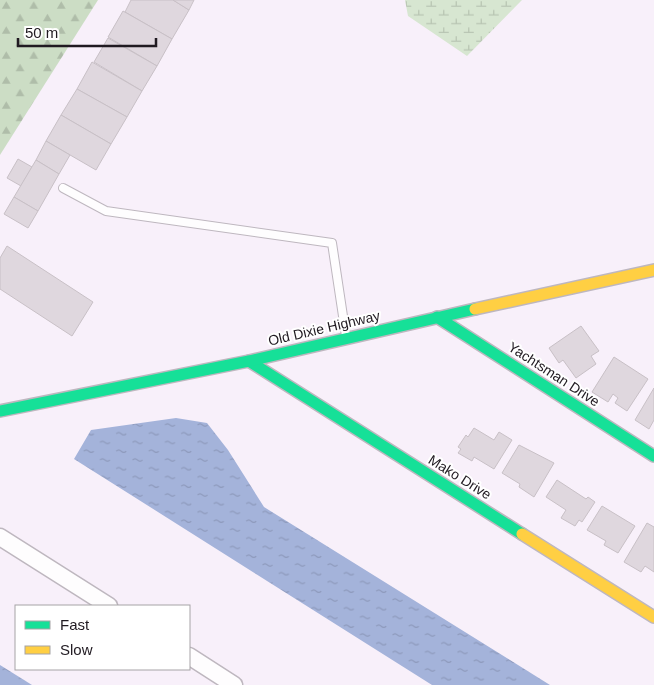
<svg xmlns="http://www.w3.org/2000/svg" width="654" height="685" viewBox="0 0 654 685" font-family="Arial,sans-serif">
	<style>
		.forest { fill: url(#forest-firs) }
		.wetland { fill: url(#wetland-marsh) }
		.water { fill: url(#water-ripples) }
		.building { fill: #dfd7de; stroke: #c8c0c6 }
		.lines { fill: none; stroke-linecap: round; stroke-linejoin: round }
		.lane-casing { stroke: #beb7bf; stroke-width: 10 }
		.street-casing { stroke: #beb7bf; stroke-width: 19 }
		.fast-casing { stroke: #beb7bf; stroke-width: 14 }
		.slow-casing { stroke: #beb7bf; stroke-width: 14 }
		.lane { stroke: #fefdfe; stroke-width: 8 }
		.street { stroke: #fefdfe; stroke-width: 16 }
		.fast { stroke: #16e098; stroke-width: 11 }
		.slow { stroke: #ffcf43; stroke-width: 11 }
		.labels { text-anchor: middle; stroke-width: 4; stroke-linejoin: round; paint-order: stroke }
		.street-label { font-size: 14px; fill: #201a21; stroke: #fff }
	</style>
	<defs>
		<pattern id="forest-firs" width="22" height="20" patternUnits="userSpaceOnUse" patternTransform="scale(1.25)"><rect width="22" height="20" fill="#ccddc5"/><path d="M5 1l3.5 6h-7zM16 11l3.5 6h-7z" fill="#afbda9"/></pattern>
		<pattern id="wetland-marsh" width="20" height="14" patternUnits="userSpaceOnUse" patternTransform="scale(1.25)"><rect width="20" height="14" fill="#d7e6d1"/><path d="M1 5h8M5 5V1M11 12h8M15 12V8" fill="none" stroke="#b8c5b3"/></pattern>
		<pattern id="water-ripples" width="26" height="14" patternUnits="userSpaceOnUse" patternTransform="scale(1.25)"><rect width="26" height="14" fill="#a4b3da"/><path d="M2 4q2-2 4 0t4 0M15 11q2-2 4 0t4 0" fill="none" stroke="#8d99bb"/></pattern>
	</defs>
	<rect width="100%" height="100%" fill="#f8f0fa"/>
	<path class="forest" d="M0 0H98L0 155Z"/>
	<path class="wetland" d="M405 0H522L467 56 408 16Z"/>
	<g class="water">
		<path d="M176 418 207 423 228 450 264 507 550 685H432L74 459 91 430Z"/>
		<path d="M0 665 32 685H0Z"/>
	</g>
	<g class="building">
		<path d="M131 0H173L189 10 172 39 125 12Z"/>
		<path d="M173 0H194L189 10Z"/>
		<path d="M123 11 172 39 157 66 108 37Z"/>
		<path d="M108 38 157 66 142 91 94 62Z"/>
		<path d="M92 62 142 91 127 117 77 89Z"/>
		<path d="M77 89 127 117 111 144 61 115Z"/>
		<path d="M61 115 111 144 96 170 46 141Z"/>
		<path d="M46 141 70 155 59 174 36 160Z"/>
		<path d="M18 159 32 167 21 186 7 178Z"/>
		<path d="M36 160 59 174 38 211 14 197Z"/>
		<path d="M14 197 38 211 28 228 4 214Z"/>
		<path d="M7 246 93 302 72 336 0 289V258Z"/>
		<path d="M581 326 599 351 591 356 596 364 576 378 563 360 559 363 549 348Z"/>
		<path d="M614 357 648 379 627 411 615 403 618 398 613 394 608 402 592 392Z"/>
		<path d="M654 388V420L649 429 635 420Z"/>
		<path d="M474 428 494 440 499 432 512 440 494 469 474 457 472 461 458 453 461 449 458 447 466 435 468 437Z"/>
		<path d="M519 445 554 463 534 497 519 487 520 484 502 473Z"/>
		<path d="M557 480 586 499 588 497 595 502 582 522 579 520 575 526 561 518 566 510 546 497Z"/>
		<path d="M602 506 635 526 618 553 604 545 606 541 587 530Z"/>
		<path d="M647 523 654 527V572L645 566 641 572 624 562Z"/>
	</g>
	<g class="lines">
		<defs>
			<path id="lane" d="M63 188 106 211 332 243 346 336"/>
			<g id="street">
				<path d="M0 537 109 606"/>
				<path d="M189 656 234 685"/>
			</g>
			<g id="fast">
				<path d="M437 317 654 456"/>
				<path d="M249 361 522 534"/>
				<path d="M0 411 249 361 475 309"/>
			</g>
			<g id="slow">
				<path d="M475 309 654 270"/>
				<path d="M522 534 654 617"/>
			</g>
		</defs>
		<use href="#lane" class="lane-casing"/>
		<use href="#street" class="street-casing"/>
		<use href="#fast" class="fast-casing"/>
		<use href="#slow" class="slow-casing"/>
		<use href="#lane" class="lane"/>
		<use href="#street" class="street"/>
		<use href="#fast" class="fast"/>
		<use href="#slow" class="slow"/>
	</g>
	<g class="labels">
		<g class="street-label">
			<text transform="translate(324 328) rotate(-13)" y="5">Old Dixie Highway</text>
			<text transform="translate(554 374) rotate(33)" y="5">Yachtsman Drive</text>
			<text transform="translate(460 477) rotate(32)" y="5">Mako Drive</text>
		</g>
	</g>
	<rect x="15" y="605" width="175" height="65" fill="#ffffff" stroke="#a6a3a6"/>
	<rect x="25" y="621" width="25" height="8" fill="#16e098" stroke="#a6a3a6"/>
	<text x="60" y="630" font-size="15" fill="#201a21">Fast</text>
	<rect x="25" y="646" width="25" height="8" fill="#ffcf43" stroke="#a6a3a6"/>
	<text x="60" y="655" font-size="15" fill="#201a21">Slow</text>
	<path d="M18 38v8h138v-8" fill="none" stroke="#201a21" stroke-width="2.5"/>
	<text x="25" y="38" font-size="15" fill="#201a21" stroke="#ffffff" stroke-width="4" paint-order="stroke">50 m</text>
</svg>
